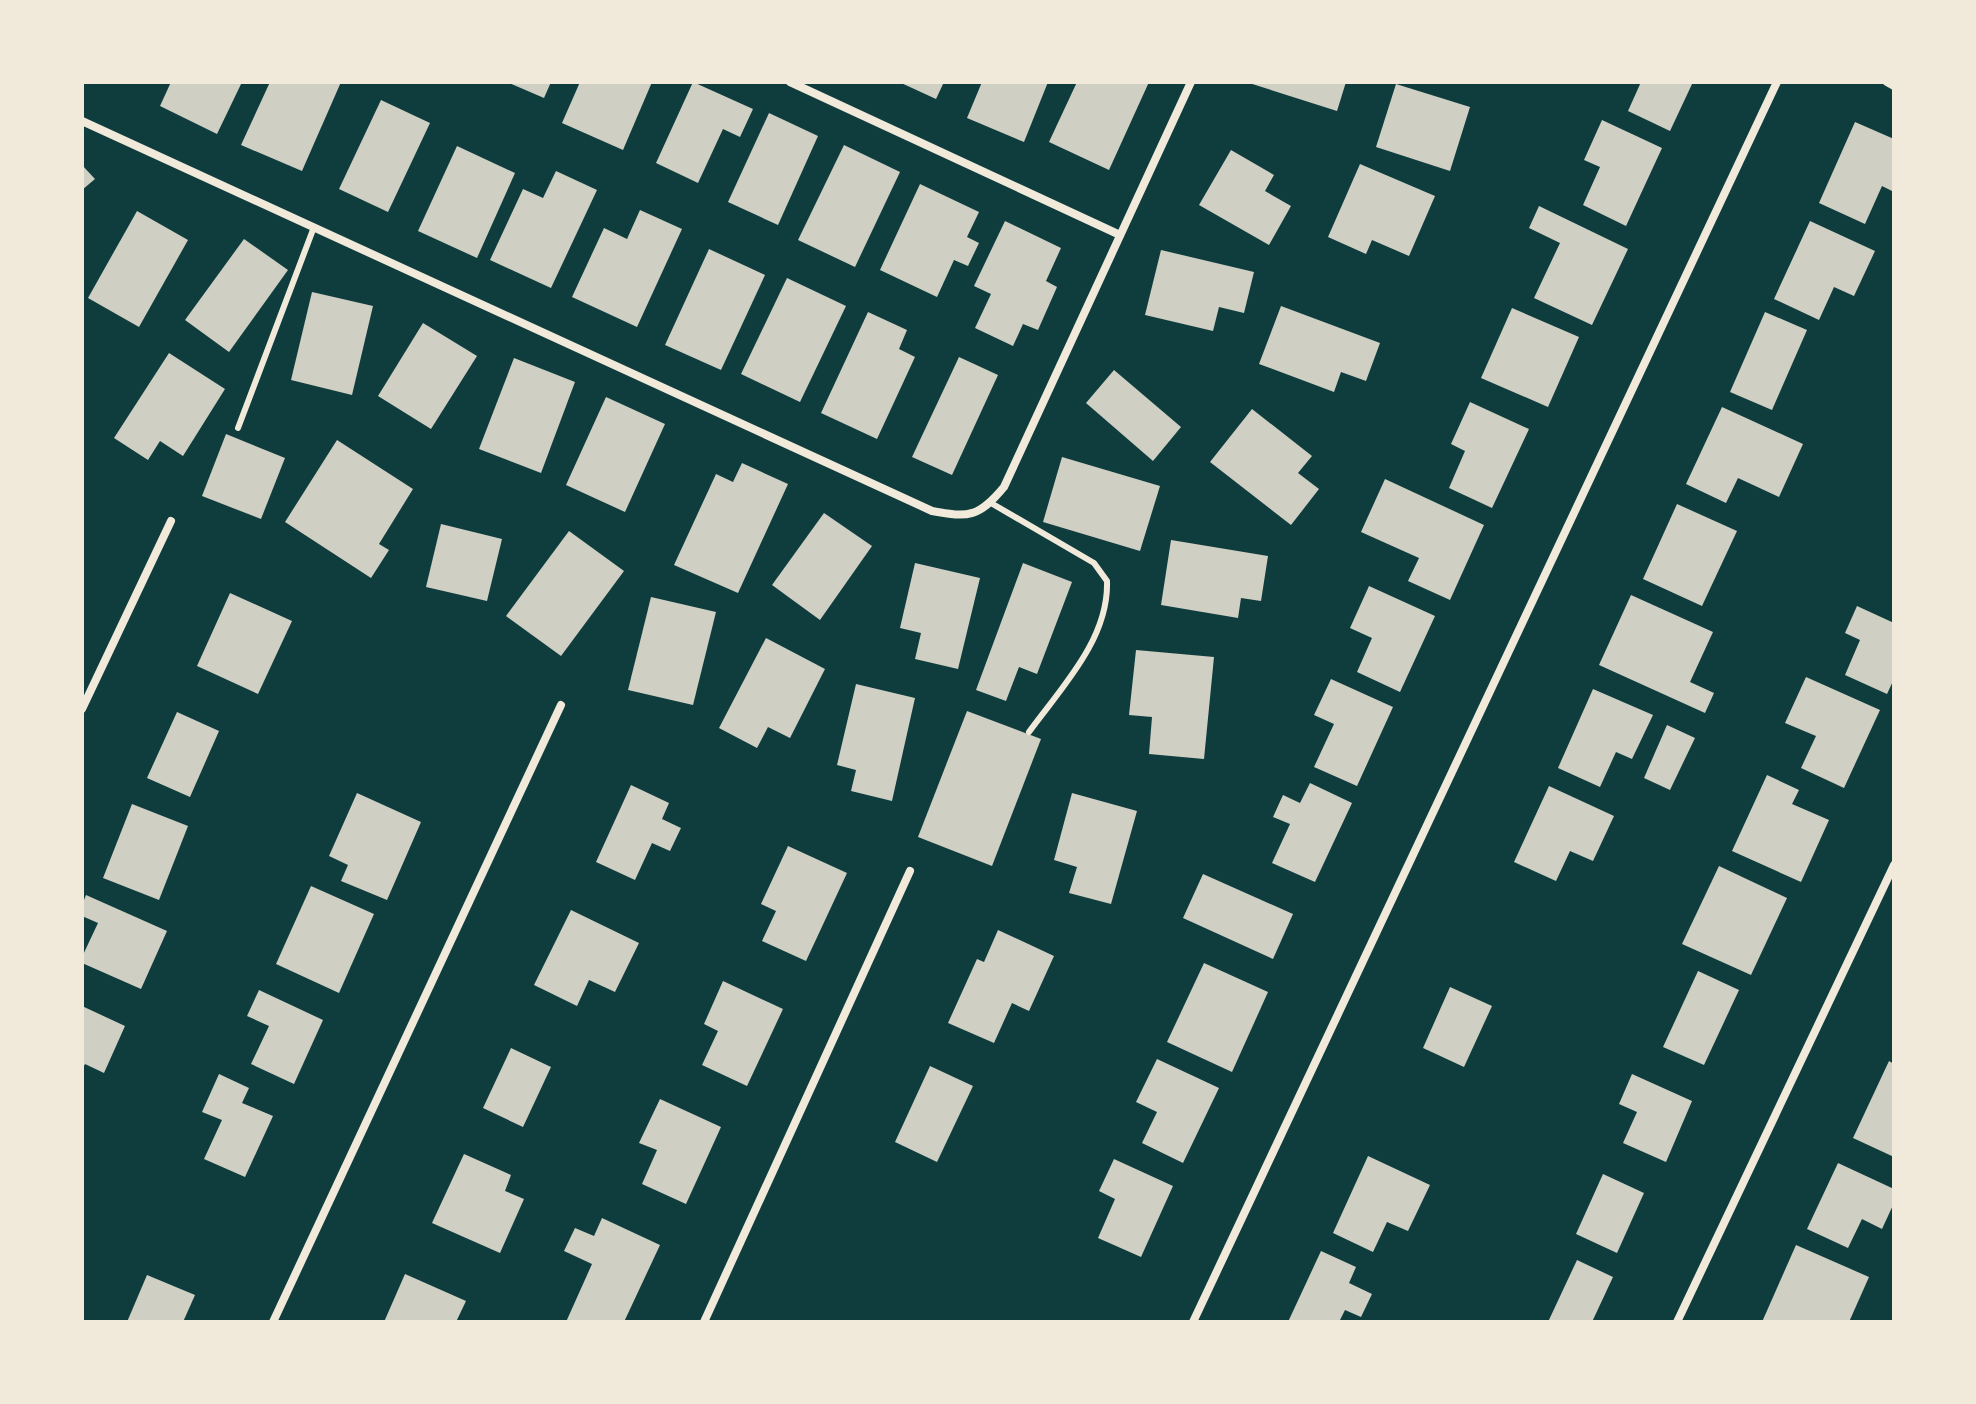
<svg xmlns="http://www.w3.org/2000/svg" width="1976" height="1404" viewBox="0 0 1976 1404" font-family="'Titillium Web',sans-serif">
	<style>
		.building { fill: #cfcfc3 }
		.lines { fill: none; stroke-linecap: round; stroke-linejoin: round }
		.service { stroke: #f1e9da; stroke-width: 6 }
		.minor { stroke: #f1e9da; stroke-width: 8 }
	</style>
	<rect width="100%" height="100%" fill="#0f3d3e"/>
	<g class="building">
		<path d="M171 82H242L217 134 160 106Z"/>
		<path d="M270 82H341L302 171 241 145Z"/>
		<path d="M507 82H551L544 98Z"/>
		<path d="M580 82H652L623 150 562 123Z"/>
		<path d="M693 82 753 109 740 137 723 129 698 183 656 163Z"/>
		<path d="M899 82H944L936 99Z"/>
		<path d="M982 82H1048L1024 142 967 118Z"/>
		<path d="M1077 82H1149L1109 170 1049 142Z"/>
		<path d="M1246 82H1346L1337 111Z"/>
		<path d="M1641 82H1693L1670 131 1628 111Z"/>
		<path d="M1396 84 1470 107 1450 171 1376 147Z"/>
		<path d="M381 100 430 123 388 212 339 189Z"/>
		<path d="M769 113 818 136 778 225 728 202Z"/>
		<path d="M1602 120 1662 148 1626 226 1583 205 1600 167 1584 160Z"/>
		<path d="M1855 122 1894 139V192L1882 186 1865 224 1819 203Z"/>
		<path d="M844 145 900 172 855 267 798 240Z"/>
		<path d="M457 146 515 173 477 258 418 231Z"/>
		<path d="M1231 150 1274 175 1265 191 1291 206 1269 245 1199 205Z"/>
		<path d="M1360 164 1435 196 1409 256 1372 240 1366 254 1328 237Z"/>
		<path d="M82 165 95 179 82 190Z"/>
		<path d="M556 171 597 190 551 288 490 260 523 189 543 198Z"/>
		<path d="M920 184 979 212 967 237 979 243 968 266 954 260 937 297 880 270Z"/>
		<path d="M1539 206 1628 249 1592 325 1534 298 1560 243 1529 228Z"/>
		<path d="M640 210 682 229 637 327 572 297 604 228 627 239Z"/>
		<path d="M137 211 188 240 139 327 88 298Z"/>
		<path d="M1005 221 1061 248 1046 281 1057 287 1038 330 1023 324 1013 346 975 328 991 294 974 286Z"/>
		<path d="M1810 221 1875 251 1854 296 1834 287 1819 320 1774 299Z"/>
		<path d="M244 239 288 270 229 352 185 320Z"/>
		<path d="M709 249 765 275 721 370 665 345Z"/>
		<path d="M1161 250 1254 272 1244 313 1219 307 1213 331 1145 315Z"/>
		<path d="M787 278 846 306 800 402 741 374Z"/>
		<path d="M312 292 373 306 352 395 291 380Z"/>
		<path d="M1281 306 1380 343 1366 381 1341 372 1334 392 1259 364Z"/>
		<path d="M1512 308 1579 337 1548 407 1481 378Z"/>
		<path d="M868 312 907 330 899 349 915 357 877 439 821 413Z"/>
		<path d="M1765 312 1807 330 1772 410 1730 392Z"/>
		<path d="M423 323 477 356 431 429 378 396Z"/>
		<path d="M169 353 225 389 183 456 160 441 148 460 114 438Z"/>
		<path d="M959 357 998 375 952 475 912 457Z"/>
		<path d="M514 358 575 382 541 473 479 449Z"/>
		<path d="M1114 370 1181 427 1153 461 1086 403Z"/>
		<path d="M606 397 665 424 625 512 566 485Z"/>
		<path d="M1470 402 1529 429 1492 508 1449 488 1465 451 1451 444Z"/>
		<path d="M1722 407 1803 444 1779 497 1738 478 1726 503 1686 484Z"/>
		<path d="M1252 409 1312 456 1298 473 1319 489 1291 525 1210 462Z"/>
		<path d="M226 434 285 458 261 519 202 496Z"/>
		<path d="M337 440 413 489 379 544 389 550 371 578 285 522Z"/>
		<path d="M1062 457 1160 486 1140 551 1043 522Z"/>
		<path d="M742 463 788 484 738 593 674 565 716 474 733 482Z"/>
		<path d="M1385 479 1484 525 1450 600 1408 581 1419 558 1361 532Z"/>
		<path d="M1677 504 1737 531 1702 606 1643 579Z"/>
		<path d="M824 513 872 546 820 620 772 585Z"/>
		<path d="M441 524 502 539 487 601 426 587Z"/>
		<path d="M569 531 624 571 561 656 506 616Z"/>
		<path d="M1171 540 1268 556 1261 601 1241 598 1238 618 1161 605Z"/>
		<path d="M915 563 980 578 958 669 915 659 921 633 900 628Z"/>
		<path d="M1023 563 1072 582 1037 674 1019 667 1006 701 976 690Z"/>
		<path d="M1369 586 1435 616 1400 692 1357 672 1372 638 1350 628Z"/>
		<path d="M230 593 292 621 258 694 197 666Z"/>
		<path d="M1631 595 1713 632 1690 682 1714 693 1705 713 1599 665Z"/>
		<path d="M651 597 716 612 693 705 628 690Z"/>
		<path d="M1857 606 1894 623V679L1887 694 1845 675 1860 640 1845 633Z"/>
		<path d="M766 638 825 669 790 738 768 727 757 748 719 728Z"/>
		<path d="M1136 650 1214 657 1204 759 1149 754 1152 717 1129 715Z"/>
		<path d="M1806 677 1880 710 1844 788 1801 768 1816 736 1785 723Z"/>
		<path d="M1331 679 1393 707 1357 786 1314 767 1334 724 1314 715Z"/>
		<path d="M856 684 915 698 892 801 851 791 856 770 837 765Z"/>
		<path d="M1593 689 1653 715 1632 759 1616 752 1600 787 1558 768Z"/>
		<path d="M967 711 1041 739 992 866 918 837Z"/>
		<path d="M177 712 219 731 190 797 147 778Z"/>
		<path d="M1667 725 1695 738 1670 790 1644 778Z"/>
		<path d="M1767 775 1799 790 1792 804 1829 820 1801 882 1732 851Z"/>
		<path d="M1310 783 1352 803 1315 882 1272 863 1290 824 1273 817 1283 795 1300 803Z"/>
		<path d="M631 785 669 803 662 819 681 828 670 851 652 843 635 880 596 862Z"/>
		<path d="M1549 786 1614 816 1593 861 1570 851 1556 881 1514 862Z"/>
		<path d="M357 793 421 822 387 900 341 881 348 865 329 856Z"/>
		<path d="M1072 793 1137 811 1111 904 1069 893 1077 867 1054 860Z"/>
		<path d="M132 804 188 826 159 900 103 878Z"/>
		<path d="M788 846 847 873 806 961 762 941 776 911 761 904Z"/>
		<path d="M1719 866 1787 898 1751 975 1682 944Z"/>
		<path d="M1203 874 1293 914 1273 959 1183 918Z"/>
		<path d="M311 886 374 914 339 993 276 964Z"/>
		<path d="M86 895 167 931 141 989 82 963V957L98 923 82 916V905Z"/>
		<path d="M571 910 639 943 615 992 589 980 577 1006 534 985Z"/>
		<path d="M998 930 1054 956 1029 1011 1012 1003 994 1043 948 1023 977 959 984 962Z"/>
		<path d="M1204 963 1268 992 1232 1072 1167 1042Z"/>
		<path d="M1698 971 1739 990 1704 1065 1663 1047Z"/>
		<path d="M723 981 783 1009 747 1086 702 1065 718 1031 704 1024Z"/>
		<path d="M1450 987 1492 1006 1464 1067 1423 1048Z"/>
		<path d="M259 990 323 1020 294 1084 251 1064 269 1026 247 1016Z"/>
		<path d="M82 1006 125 1026 104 1073 85 1064 82 1070Z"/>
		<path d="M511 1048 551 1067 523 1127 483 1108Z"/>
		<path d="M1157 1059 1219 1088 1183 1163 1142 1143 1157 1112 1136 1102Z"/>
		<path d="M1889 1061 1894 1064V1157L1853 1138Z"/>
		<path d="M930 1066 973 1086 937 1162 895 1142Z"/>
		<path d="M219 1074 249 1088 242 1103 273 1116 245 1177 204 1159 222 1120 202 1112Z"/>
		<path d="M1632 1074 1692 1101 1666 1162 1623 1143 1637 1112 1619 1104Z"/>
		<path d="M660 1099 721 1127 686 1204 642 1184 657 1150 639 1143Z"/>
		<path d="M464 1154 511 1175 505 1191 524 1199 500 1253 432 1223Z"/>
		<path d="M1368 1156 1430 1185 1408 1231 1387 1222 1373 1252 1333 1233Z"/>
		<path d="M1114 1159 1173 1186 1141 1257 1098 1238 1115 1199 1099 1191Z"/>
		<path d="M1838 1163 1894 1189V1203L1882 1229 1862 1219 1848 1248 1807 1229Z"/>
		<path d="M1603 1174 1644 1193 1617 1253 1576 1234Z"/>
		<path d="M602 1218 660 1245 624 1322H566L592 1264 564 1251 575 1228 594 1236Z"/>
		<path d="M1796 1245 1869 1277 1849 1322H1762Z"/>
		<path d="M1321 1251 1356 1267 1349 1283 1372 1294 1361 1317 1345 1310 1339 1322H1288Z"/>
		<path d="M1577 1260 1613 1277 1592 1322H1548Z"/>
		<path d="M405 1274 466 1301 456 1322H384Z"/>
		<path d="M147 1275 195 1295 183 1322H127Z"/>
	</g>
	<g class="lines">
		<g class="service">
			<path d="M238 428 314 227"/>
			<path d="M991 503 1094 563 1107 581C1109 639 1061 688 1029 732"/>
		</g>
		<g class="minor">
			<path d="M790 82 1120 235"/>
			<path d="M1887 82 1894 86"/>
			<path d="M82 121 932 511C969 518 979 517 1004 487L1191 82"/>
			<path d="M82 709 171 521"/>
			<path d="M273 1322 561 705"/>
			<path d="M704 1322 910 871"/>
			<path d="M1193 1322 1777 82"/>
			<path d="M1677 1322 1894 865"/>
		</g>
	</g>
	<rect width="1976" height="1404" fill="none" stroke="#f1e9da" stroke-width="168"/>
</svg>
